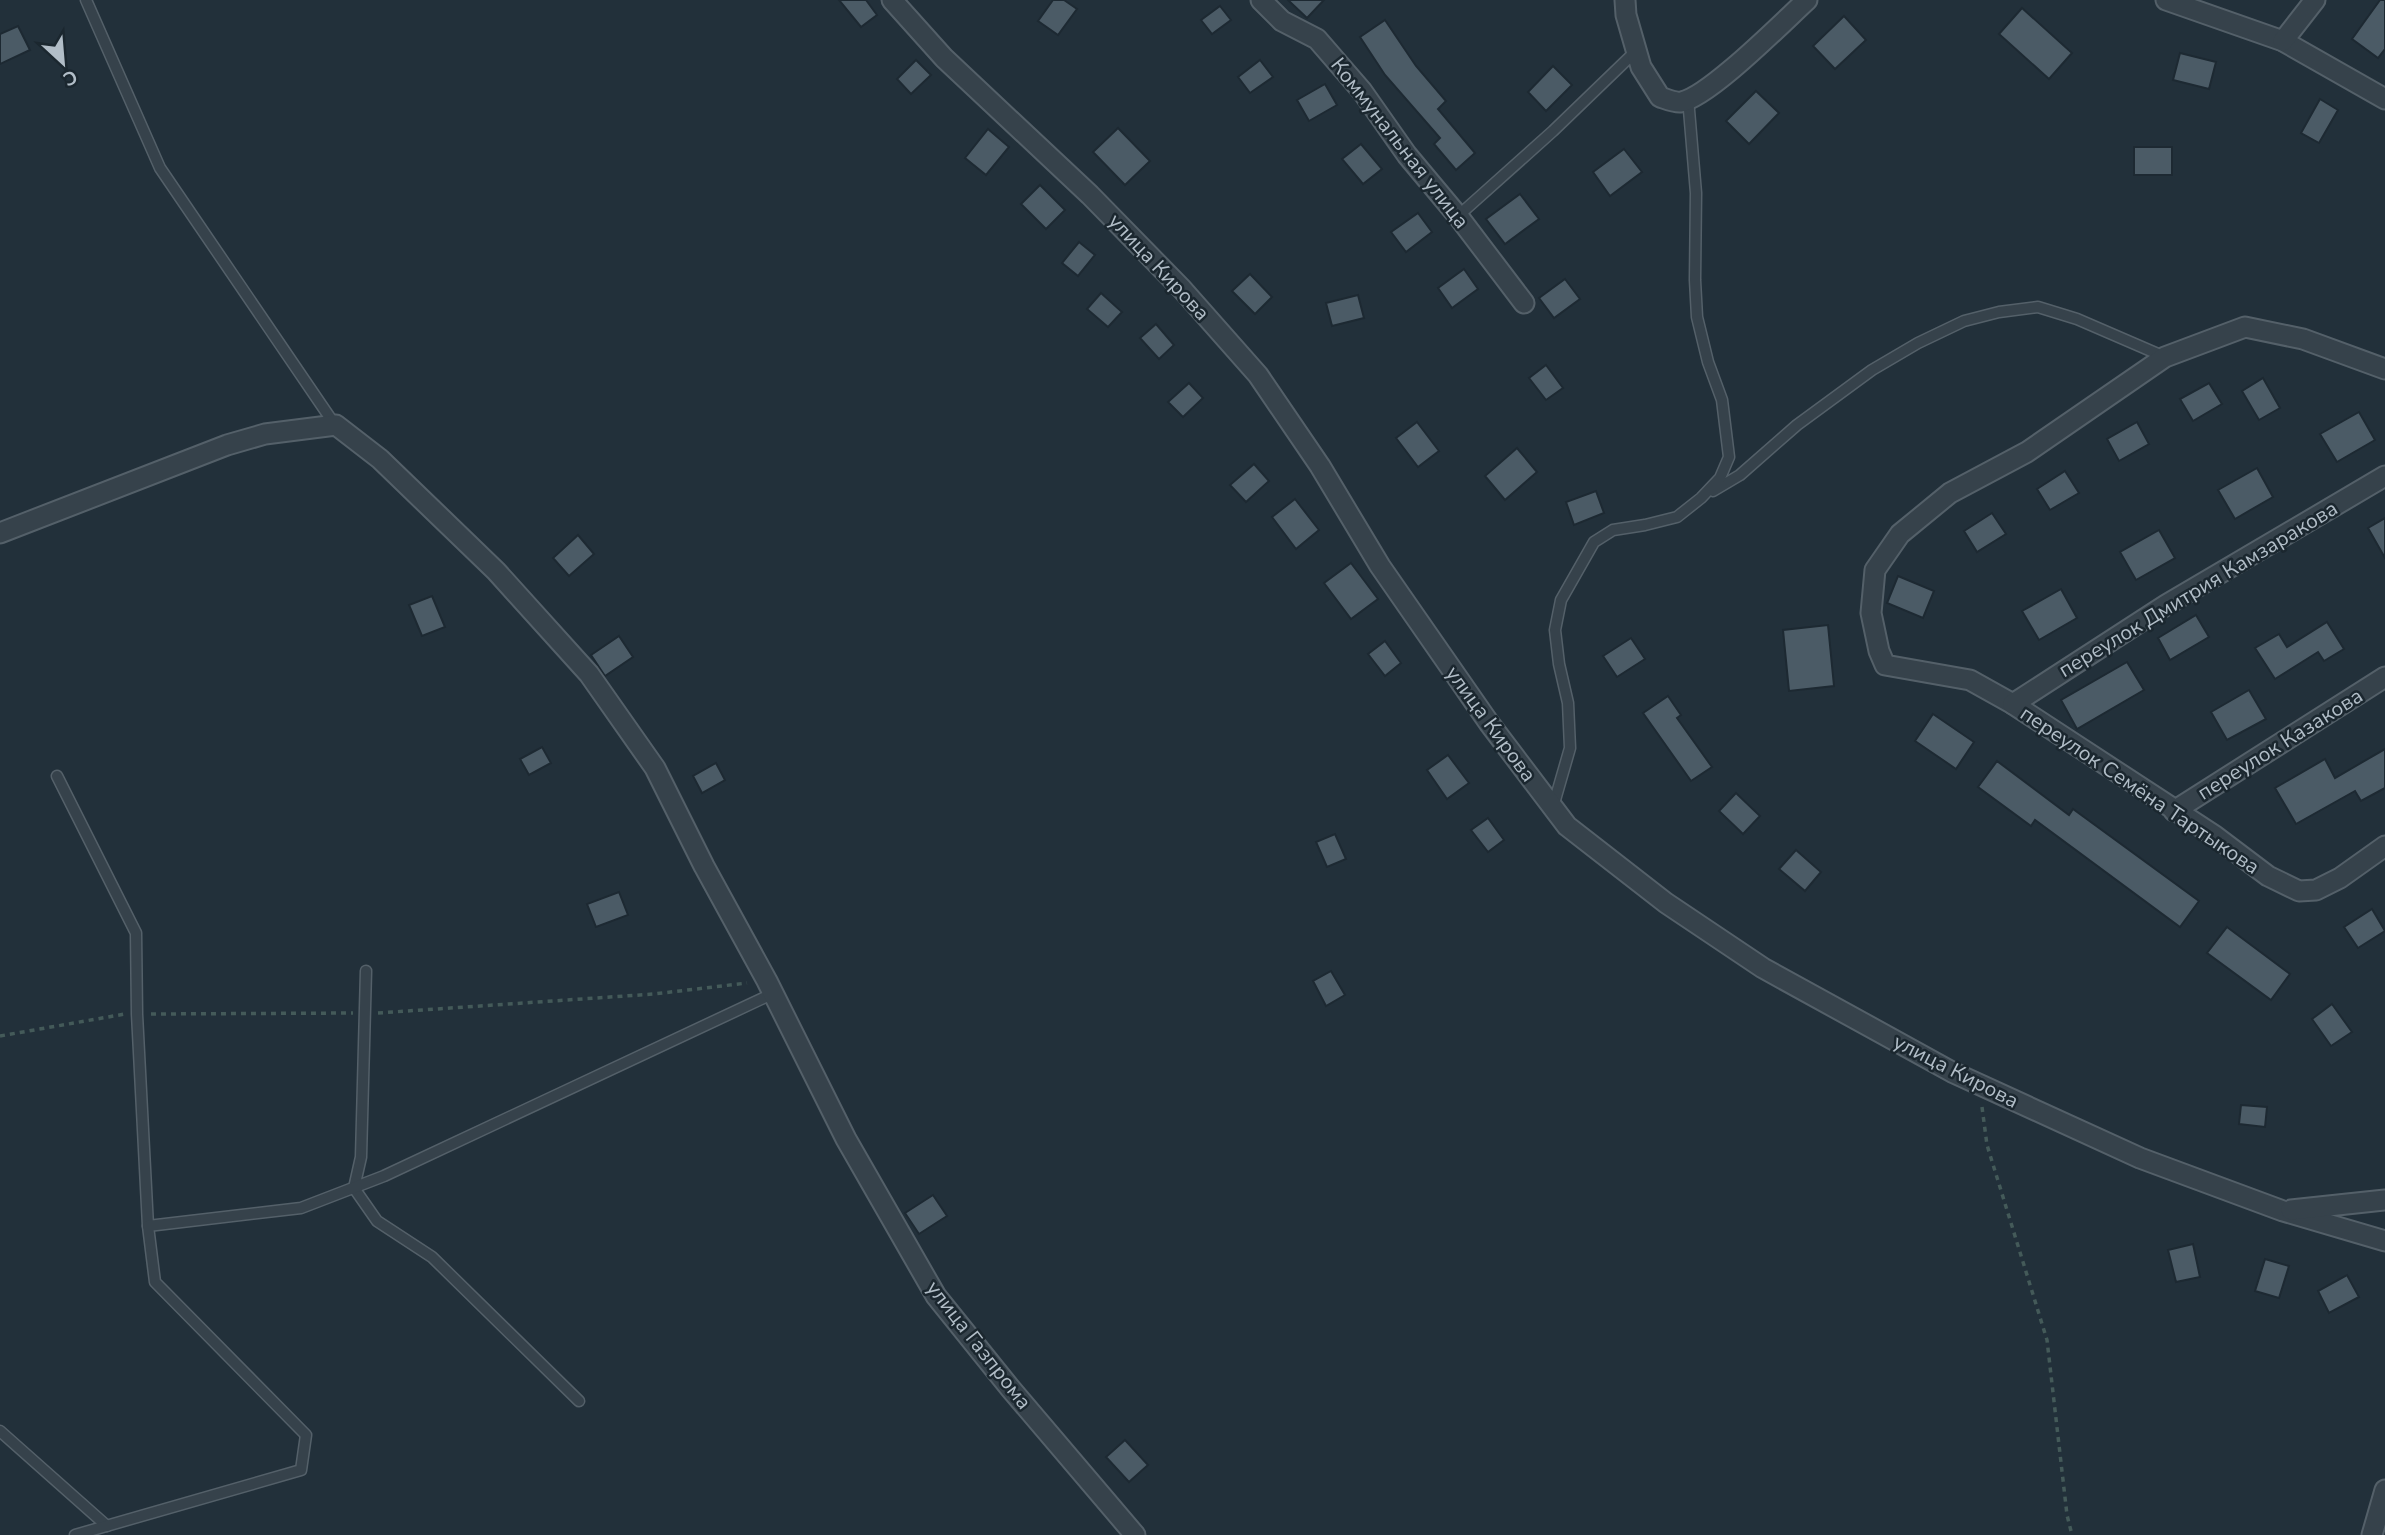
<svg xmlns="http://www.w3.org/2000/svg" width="2385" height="1535" viewBox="0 0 2385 1535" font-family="'Nunito Sans',sans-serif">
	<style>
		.building { fill: #4b5b66; stroke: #1d2932; stroke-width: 2 }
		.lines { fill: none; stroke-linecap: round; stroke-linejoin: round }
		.service-casing { stroke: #546069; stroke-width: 13 }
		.minor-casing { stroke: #546069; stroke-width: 23 }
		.path { stroke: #445a59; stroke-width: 3.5; stroke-dasharray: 5 5; stroke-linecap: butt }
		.service { stroke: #36424b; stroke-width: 10 }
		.minor { stroke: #36424b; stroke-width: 19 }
		.labels { text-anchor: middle; stroke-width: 5; stroke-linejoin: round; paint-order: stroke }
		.street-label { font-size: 21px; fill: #b1bdc7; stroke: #1b272f }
	</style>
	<rect width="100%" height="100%" fill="#22303a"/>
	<g class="building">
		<path d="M839 0H866L877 15 861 27Z"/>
		<path d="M1053 0H1064L1077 9 1058 35 1038 21Z"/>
		<path d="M1288 0H1324L1307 18Z"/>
		<path d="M2380 0H2385V49L2378 58 2352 39Z"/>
		<path d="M1220 6 1231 20 1212 34 1201 20Z"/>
		<path d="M2022 8 2072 53 2049 79 1999 34Z"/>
		<path d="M1844 16 1866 40 1835 69 1813 46Z"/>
		<path d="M1385 20 1416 66 1446 101 1438 109 1475 153 1456 170 1434 144 1440 138 1385 75 1360 37Z"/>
		<path d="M18 26 30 50 0 64V34Z"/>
		<path d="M2180 53 2216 62 2209 89 2173 80Z"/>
		<path d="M916 60 931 75 911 94 897 79Z"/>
		<path d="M1260 60 1273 77 1250 93 1238 77Z"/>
		<path d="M1553 66 1572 85 1546 111 1528 92Z"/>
		<path d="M1325 84 1337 105 1309 121 1297 100Z"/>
		<path d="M1756 91 1779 113 1749 144 1726 121Z"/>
		<path d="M2320 99 2338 110 2319 143 2301 133Z"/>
		<path d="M1118 128 1150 161 1125 185 1093 152Z"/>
		<path d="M988 129 1009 147 986 175 965 158Z"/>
		<path d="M1361 144 1382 169 1363 184 1342 159Z"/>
		<rect x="2134" y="147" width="38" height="28"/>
		<path d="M1624 149 1642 172 1610 196 1593 172Z"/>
		<path d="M1040 185 1065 210 1046 229 1021 204Z"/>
		<path d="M1520 194 1539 219 1505 244 1486 219Z"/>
		<path d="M1418 213 1432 232 1406 252 1391 232Z"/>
		<path d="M1079 242 1095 255 1078 276 1062 263Z"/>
		<path d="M1464 269 1478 289 1452 308 1438 288Z"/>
		<path d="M1250 274 1272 297 1255 314 1232 291Z"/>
		<path d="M1565 279 1580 299 1554 318 1539 298Z"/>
		<path d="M1101 293 1122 312 1108 327 1087 309Z"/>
		<path d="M1358 295 1364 318 1332 326 1326 303Z"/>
		<path d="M1156 324 1174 345 1159 359 1140 338Z"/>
		<path d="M1546 365 1563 388 1546 400 1529 378Z"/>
		<path d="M2263 378 2280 408 2259 420 2242 391Z"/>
		<path d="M1189 383 1203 398 1183 417 1168 402Z"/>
		<path d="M2209 383 2222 404 2193 421 2180 399Z"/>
		<path d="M2359 412 2375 440 2337 462 2320 434Z"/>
		<path d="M1417 422 1439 451 1418 467 1396 438Z"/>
		<path d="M2137 422 2149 444 2119 461 2107 439Z"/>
		<path d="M1517 448 1537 472 1505 500 1485 476Z"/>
		<path d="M1254 464 1269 481 1246 502 1230 485Z"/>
		<path d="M2257 468 2273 497 2235 519 2218 490Z"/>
		<path d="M2065 471 2079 493 2050 510 2037 489Z"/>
		<path d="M1596 491 1604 513 1574 525 1566 502Z"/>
		<path d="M1295 499 1319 530 1296 549 1272 517Z"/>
		<path d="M1992 513 2006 534 1977 552 1964 531Z"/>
		<path d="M2385 518V558L2368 528Z"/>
		<path d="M2159 530 2175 558 2136 580 2120 552Z"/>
		<path d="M578 535 594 554 569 576 553 558Z"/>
		<path d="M1351 563 1378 599 1351 619 1324 583Z"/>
		<path d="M1898 576 1934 591 1923 618 1887 603Z"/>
		<path d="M2061 589 2077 618 2039 640 2022 611Z"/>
		<path d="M432 596 445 627 422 636 409 605Z"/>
		<path d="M2196 615 2209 637 2170 660 2158 638Z"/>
		<path d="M2327 622 2344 649 2324 661 2318 652 2275 679 2255 648 2279 634 2287 647Z"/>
		<path d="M1828 625 1834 686 1789 691 1783 630Z"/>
		<path d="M619 636 633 657 605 676 591 655Z"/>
		<path d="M1631 638 1645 659 1617 677 1603 656Z"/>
		<path d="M1385 641 1401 663 1385 676 1368 654Z"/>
		<path d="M2127 662 2144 690 2077 729 2061 700Z"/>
		<path d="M2249 690 2266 719 2227 740 2211 712Z"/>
		<path d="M1668 696 1681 715 1677 718 1712 767 1691 781 1643 713Z"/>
		<path d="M1933 714 1974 742 1956 769 1915 741Z"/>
		<path d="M542 747 551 763 529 775 520 759Z"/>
		<path d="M2385 749V788L2361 801 2355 791 2296 824 2275 788 2325 759 2335 778Z"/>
		<path d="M1448 755 1469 783 1447 799 1427 770Z"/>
		<path d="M1997 761 2069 815 2073 809 2199 901 2180 927 2035 820 2031 826 1978 787Z"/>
		<path d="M716 763 725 780 702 793 693 776Z"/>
		<path d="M1736 793 1760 816 1743 834 1719 811Z"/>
		<path d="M1488 818 1504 840 1488 852 1471 830Z"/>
		<path d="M1335 834 1346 859 1327 867 1316 842Z"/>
		<path d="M1796 850 1821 872 1805 891 1779 869Z"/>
		<path d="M619 892 628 915 596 927 587 904Z"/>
		<path d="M2372 909 2385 931 2358 948 2344 927Z"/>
		<path d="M2227 927 2290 974 2271 1000 2207 953Z"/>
		<path d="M1331 971 1345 995 1326 1006 1313 981Z"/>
		<path d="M2332 1004 2352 1032 2331 1046 2312 1019Z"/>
		<path d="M2241 1105 2267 1107 2265 1127 2239 1124Z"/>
		<path d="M933 1195 947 1216 919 1234 905 1213Z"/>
		<path d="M2193 1244 2200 1277 2176 1282 2168 1250Z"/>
		<path d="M2265 1259 2289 1266 2279 1298 2255 1291Z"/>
		<path d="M2347 1275 2359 1297 2329 1313 2318 1291Z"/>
		<path d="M1125 1440 1148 1465 1129 1482 1106 1457Z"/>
	</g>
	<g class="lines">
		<defs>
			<g id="service">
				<path d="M86 0 160 168 335 425"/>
				<path d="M1458 216 1553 131 1636 51"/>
				<path d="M1713 491 1740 475 1797 425 1872 370 1918 343 1964 321 1999 312 2038 307 2077 319 2165 357"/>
				<path d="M57 776 136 933 137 1014 148 1226"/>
				<path d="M1553 807 1570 748 1568 703 1559 664 1555 630 1561 600 1594 542 1613 530 1645 525 1677 517 1701 498 1720 478 1729 457 1722 400 1708 362 1697 317 1695 280 1696 193 1688 98"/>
				<path d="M366 971 361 1157 354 1188 377 1221 432 1257 579 1401"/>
				<path d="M0 1431 107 1526"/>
				<path d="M75 1535 301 1470 306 1435 155 1282 148 1226 301 1208 384 1176 774 993"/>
			</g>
			<g id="minor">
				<path d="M892 0 944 58 1090 195 1182 289 1258 375 1320 466 1380 566 1489 723 1567 826 1666 903 1763 968 1952 1072 2140 1158 2283 1211 2385 1241"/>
				<path d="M1261 0 1282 21 1317 39 1362 91 1407 155 1458 216 1524 303"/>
				<path d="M1625 0 1626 15 1641 67 1660 97C1666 99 1675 103 1681 102 1709 97 1783 22 1807 0"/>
				<path d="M2166 0 2283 41 2385 99"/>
				<path d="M2283 41 2315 0"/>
				<path d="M2385 369 2303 339 2245 327 2165 357 2027 452 1950 493 1900 534 1875 570 1871 613 1879 651 1885 665 1970 680 2013 704 2215 836 2268 876 2299 891 2316 890 2340 878 2385 846"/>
				<path d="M0 533 227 445 265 434 336 425 380 459 496 571 589 674 655 768 704 866 767 981 846 1139 936 1296 1010 1388 1135 1535"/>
				<path d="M2013 704 2166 605 2385 476"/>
				<path d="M2174 811 2385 677"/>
				<path d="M2291 1210 2385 1200"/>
				<path d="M2372 1535 2385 1490"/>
			</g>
		</defs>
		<use href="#service" class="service-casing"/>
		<use href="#minor" class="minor-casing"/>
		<g class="path">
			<path d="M378 1013 654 994 747 983"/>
			<path d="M151 1014 353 1013"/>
			<path d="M0 1036 125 1014"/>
			<path d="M1982 1107 1987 1145 2047 1340 2067 1515 2072 1535"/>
		</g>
		<use href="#service" class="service"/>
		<use href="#minor" class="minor"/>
	</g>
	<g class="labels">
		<g class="street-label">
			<text transform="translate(1400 143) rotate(52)" y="7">Коммунальная улица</text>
			<text transform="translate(1159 267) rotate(47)" y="7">улица Кирова</text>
			<text transform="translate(2198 589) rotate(-31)" y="7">переулок Дмитрия Камзаракова</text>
			<text transform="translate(1491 724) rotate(54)" y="7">улица Кирова</text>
			<text transform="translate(2280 744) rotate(-32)" y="7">переулок Казакова</text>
			<text transform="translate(2140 790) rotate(34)" y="7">переулок Семёна Тартыкова</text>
			<text transform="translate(1956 1071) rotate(27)" y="7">улица Кирова</text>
			<text transform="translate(979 1345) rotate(52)" y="7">улица Газпрома</text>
		</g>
	</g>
	<g transform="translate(63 63) rotate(154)" stroke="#1b272f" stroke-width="5" paint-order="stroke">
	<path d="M0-5L12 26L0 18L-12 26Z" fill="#b1bdc7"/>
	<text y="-10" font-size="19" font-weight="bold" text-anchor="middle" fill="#b1bdc7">С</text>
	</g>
</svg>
